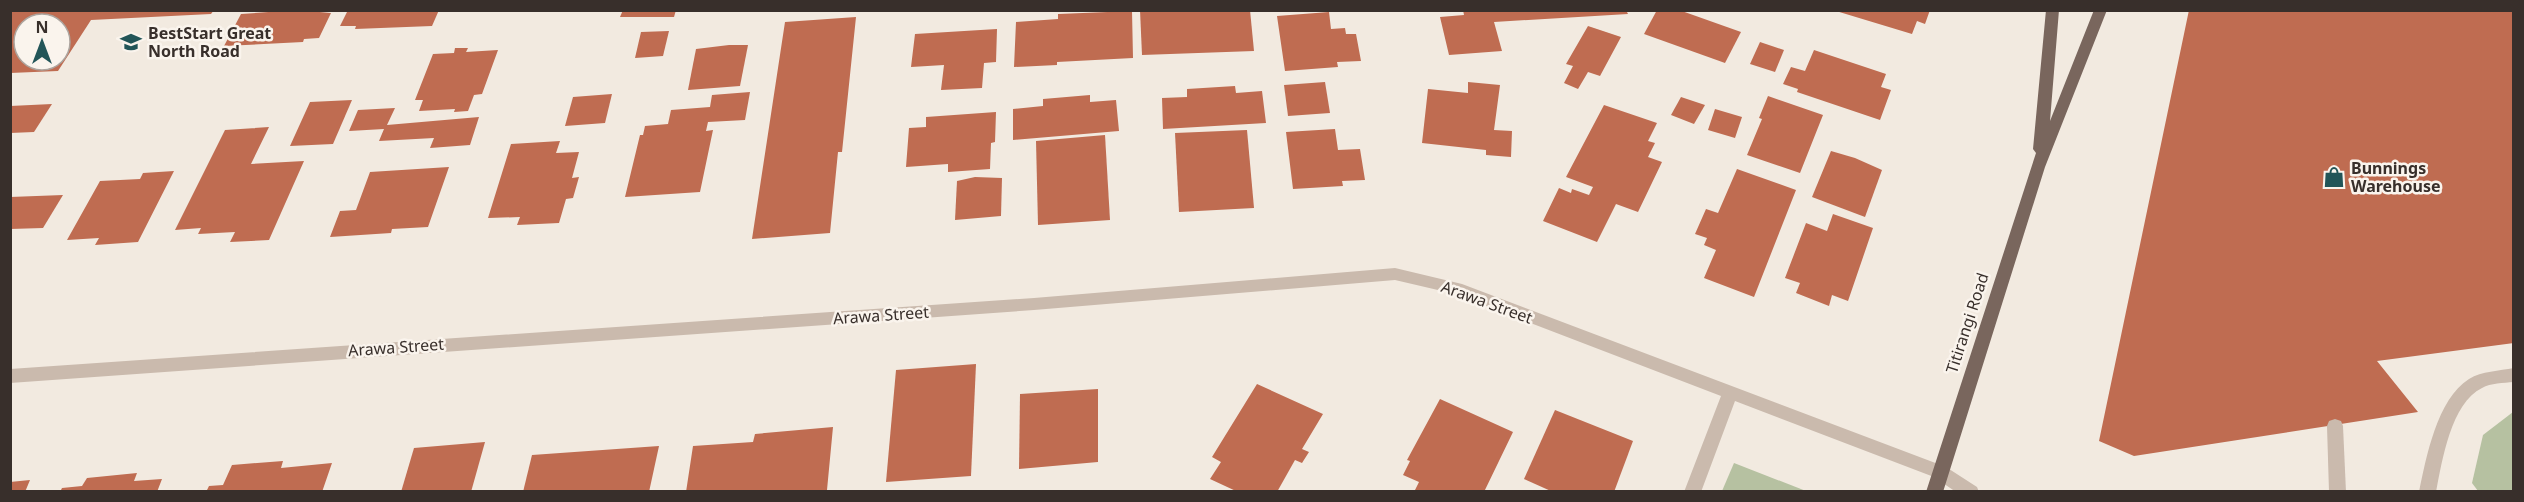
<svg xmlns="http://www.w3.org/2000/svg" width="2524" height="502" viewBox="0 0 2524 502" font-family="'Noto Sans',sans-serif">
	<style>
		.green { fill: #b6c1a1 }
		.building { fill: #bf6c51; fill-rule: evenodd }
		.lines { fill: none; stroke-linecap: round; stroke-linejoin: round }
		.minor { fill: #cabaad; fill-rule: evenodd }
		.major { fill: #79665d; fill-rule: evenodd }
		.labels { text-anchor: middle; stroke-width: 5; stroke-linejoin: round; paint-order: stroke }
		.poi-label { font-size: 16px; font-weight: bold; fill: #382f2b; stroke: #faf4ed; text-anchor: start }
		.street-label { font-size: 16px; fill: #382f2b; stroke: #faf4ed }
	</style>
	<rect width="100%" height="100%" fill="#f2eae0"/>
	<g class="green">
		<path d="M2513 412V491H2478L2472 483 2483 435Z"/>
		<path d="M1734 463 1806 491H1722Z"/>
	</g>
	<g class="building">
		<path d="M10 10H214L211 14 91 20 58 71 10 73ZM24 24H60V60H24Z"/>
		<path d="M297 10 331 13 319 38 304 39 303 42 224 46 241 14Z"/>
		<path d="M348 10H439L432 26 355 29 356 26H340Z"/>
		<path d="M623 10H676L674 17H620Z"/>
		<path d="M1140 10H1250L1254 51 1142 55Z"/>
		<path d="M1463 10H1626L1628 14 1494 22 1502 51 1449 55 1440 17 1464 15Z"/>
		<path d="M1657 10H1679L1741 32 1725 63 1644 34Z"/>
		<path d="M1930 10 1925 24 1917 21 1912 34 1836 11Z"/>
		<path d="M2189 10H2514V343L2377 361 2418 412 2134 456 2099 441Z"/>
		<path d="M1132 11 1133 58 1057 62V65L1014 67 1016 22 1058 19V14Z"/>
		<path d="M1329 12 1331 29 1345 28 1346 34H1356L1361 61 1337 62 1338 67 1285 71 1277 16Z"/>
		<path d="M856 17 842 152H838L830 233 752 239 785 22Z"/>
		<path d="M1588 26 1621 37 1600 76 1588 72 1578 89 1564 83 1573 66 1566 64Z"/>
		<path d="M997 29 996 62 984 63 982 88 941 90 944 65 911 67 915 34Z"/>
		<path d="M669 31 663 56 635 58 641 32Z"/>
		<path d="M1760 42 1784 50 1775 72 1750 64Z"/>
		<path d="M729 45H748L740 86 688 90 696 49Z"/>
		<path d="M455 48H468L466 52 498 50 482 94 474 95 468 111 454 112 455 109 419 111 423 100H415L433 54 454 53Z"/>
		<path d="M1814 50 1886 74 1881 87 1891 90 1880 120 1797 92 1798 89 1783 84 1791 67 1805 71Z"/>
		<path d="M1325 82 1330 113 1288 116 1284 85Z"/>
		<path d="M1468 82 1500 85 1494 130 1512 131 1511 157 1486 155V150L1422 143 1428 89 1468 93Z"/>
		<path d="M1235 86 1236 93 1262 91 1266 123 1163 129 1162 98 1187 97V89Z"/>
		<path d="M750 92 745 120 708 122 706 131 713 130 700 192 625 197 640 135H643L645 126 668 124 671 110 710 107 712 95Z"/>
		<path d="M612 94 605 123 565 126 573 97Z"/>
		<path d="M1090 95V102L1116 100 1119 131 1013 140V109L1043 106V99Z"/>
		<path d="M1768 96 1823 115 1800 173 1747 155 1762 119 1759 118Z"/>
		<path d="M1681 97 1705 105 1694 124 1671 115Z"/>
		<path d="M352 100 333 144 290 146 310 102Z"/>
		<path d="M52 104 34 132 10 133V106Z"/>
		<path d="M1604 105 1657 123 1648 141 1655 143 1648 157 1662 162 1638 212 1616 204 1597 242 1543 221 1559 188 1571 193 1572 189 1589 195 1593 187 1566 177Z"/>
		<path d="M395 108 387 125 479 117 470 145 430 148 434 138 379 141 384 129 349 131 358 110Z"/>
		<path d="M1715 109 1742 117 1735 138 1708 130Z"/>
		<path d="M996 112 995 142 991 143 990 169 948 172V164L906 167 909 128 926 127V117Z"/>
		<path d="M269 127 251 164 304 161 269 240 230 242 235 232 198 234 201 228 175 230 225 130Z"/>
		<path d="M1335 129 1338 150 1360 149 1365 180 1342 181 1343 186 1293 189 1286 132Z"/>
		<path d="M1247 130 1254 208 1179 212 1175 133Z"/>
		<path d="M1105 135 1110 220 1038 225 1036 141Z"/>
		<path d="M560 141 556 153 579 152 572 178 579 177 573 198 566 199 559 223 517 225 520 217 488 218 511 144Z"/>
		<path d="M1831 151 1855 158 1882 170 1865 217 1812 197Z"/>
		<path d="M449 167 428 227 392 229 391 233 330 237 340 211 356 210 370 172Z"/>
		<path d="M1737 169 1796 190 1754 297 1704 278 1716 250 1704 245 1707 238 1695 234 1706 209 1718 213Z"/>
		<path d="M174 171 138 242 95 245 99 238 67 240 100 181 140 179 143 173Z"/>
		<path d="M975 177 1002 178 1001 216 955 220 957 181Z"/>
		<path d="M63 195 43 228 10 229V197Z"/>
		<path d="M1833 214 1873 228 1848 301 1832 295 1829 306 1796 293 1800 283 1785 278 1806 223 1827 231Z"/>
		<path d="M976 364 971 476 886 482 896 370Z"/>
		<path d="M1257 384 1323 414 1302 449 1309 452 1302 463 1295 460 1277 492H1238L1210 479 1221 462 1212 457Z"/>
		<path d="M1098 389V462L1019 469 1020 394Z"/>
		<path d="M1440 399 1513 432 1484 492H1414L1419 482 1403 475 1410 461 1407 460Z"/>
		<path d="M1555 410 1633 441 1614 492H1553L1524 479Z"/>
		<path d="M833 427 827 490 686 492 693 446 753 442 755 434Z"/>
		<path d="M485 442 471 492H401L414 448Z"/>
		<path d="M659 446 649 492H523L532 455Z"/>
		<path d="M283 461 281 468 332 463 322 492H206L209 486 223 485 232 465Z"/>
		<path d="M137 473 134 481 162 479 157 492H60L62 488 82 486 87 478Z"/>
		<path d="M30 480 25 492H10V482Z"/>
	</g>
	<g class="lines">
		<g class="minor">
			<path d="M1395 268 1462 284 1946 467 1977 487 1979 492H1956L1934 477 1735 401 1701 492H1684L1721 396 1455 294 1395 280 1034 310 10 383V369L1034 298Z"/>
			<path d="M2514 368V382C2503 383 2491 383 2482 388 2451 403 2442 461 2436 492H2419C2426 458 2437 399 2469 379 2482 371 2499 371 2514 368Z"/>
			<path d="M2335 419 2341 421 2343 426 2346 492H2329L2327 426 2329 421Z"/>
		</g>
		<path class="major" d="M2046 10H2059L2050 121 2094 10H2107L2045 167 1943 492H1926L2036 153 2033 149Z"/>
	</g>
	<defs>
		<symbol id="school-bare" viewBox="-9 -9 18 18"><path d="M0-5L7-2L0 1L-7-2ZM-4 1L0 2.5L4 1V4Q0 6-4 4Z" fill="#225558" stroke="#faf4ed" stroke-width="2.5" paint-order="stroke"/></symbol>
		<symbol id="shop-bare" viewBox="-9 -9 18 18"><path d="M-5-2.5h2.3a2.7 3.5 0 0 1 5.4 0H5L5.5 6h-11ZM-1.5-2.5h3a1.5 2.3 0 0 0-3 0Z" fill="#225558" stroke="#faf4ed" stroke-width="2.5" paint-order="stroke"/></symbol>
	</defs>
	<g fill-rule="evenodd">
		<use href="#school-bare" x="116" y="27" width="30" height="30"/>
		<use href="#shop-bare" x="2319" y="162" width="30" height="30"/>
	</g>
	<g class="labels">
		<g class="poi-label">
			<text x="148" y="39">BestStart Great<tspan x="148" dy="18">North Road</tspan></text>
			<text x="2351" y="174">Bunnings<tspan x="2351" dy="18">Warehouse</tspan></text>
		</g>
		<g class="street-label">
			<text transform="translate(1487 302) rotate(20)" y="6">Arawa Street</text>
			<text transform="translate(881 315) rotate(-4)" y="6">Arawa Street</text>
			<text transform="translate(1967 323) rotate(-72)" y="6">Titirangi Road</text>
			<text transform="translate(396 347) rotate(-4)" y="6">Arawa Street</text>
		</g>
	</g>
	<rect width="2524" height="502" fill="none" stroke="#382f2b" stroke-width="24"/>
	<g transform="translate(42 42)"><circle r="28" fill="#faf4ed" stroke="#aca59f" stroke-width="1.5"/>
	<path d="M0-4.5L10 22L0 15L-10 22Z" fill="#225558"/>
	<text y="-9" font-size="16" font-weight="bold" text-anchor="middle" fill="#382f2b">N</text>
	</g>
</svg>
